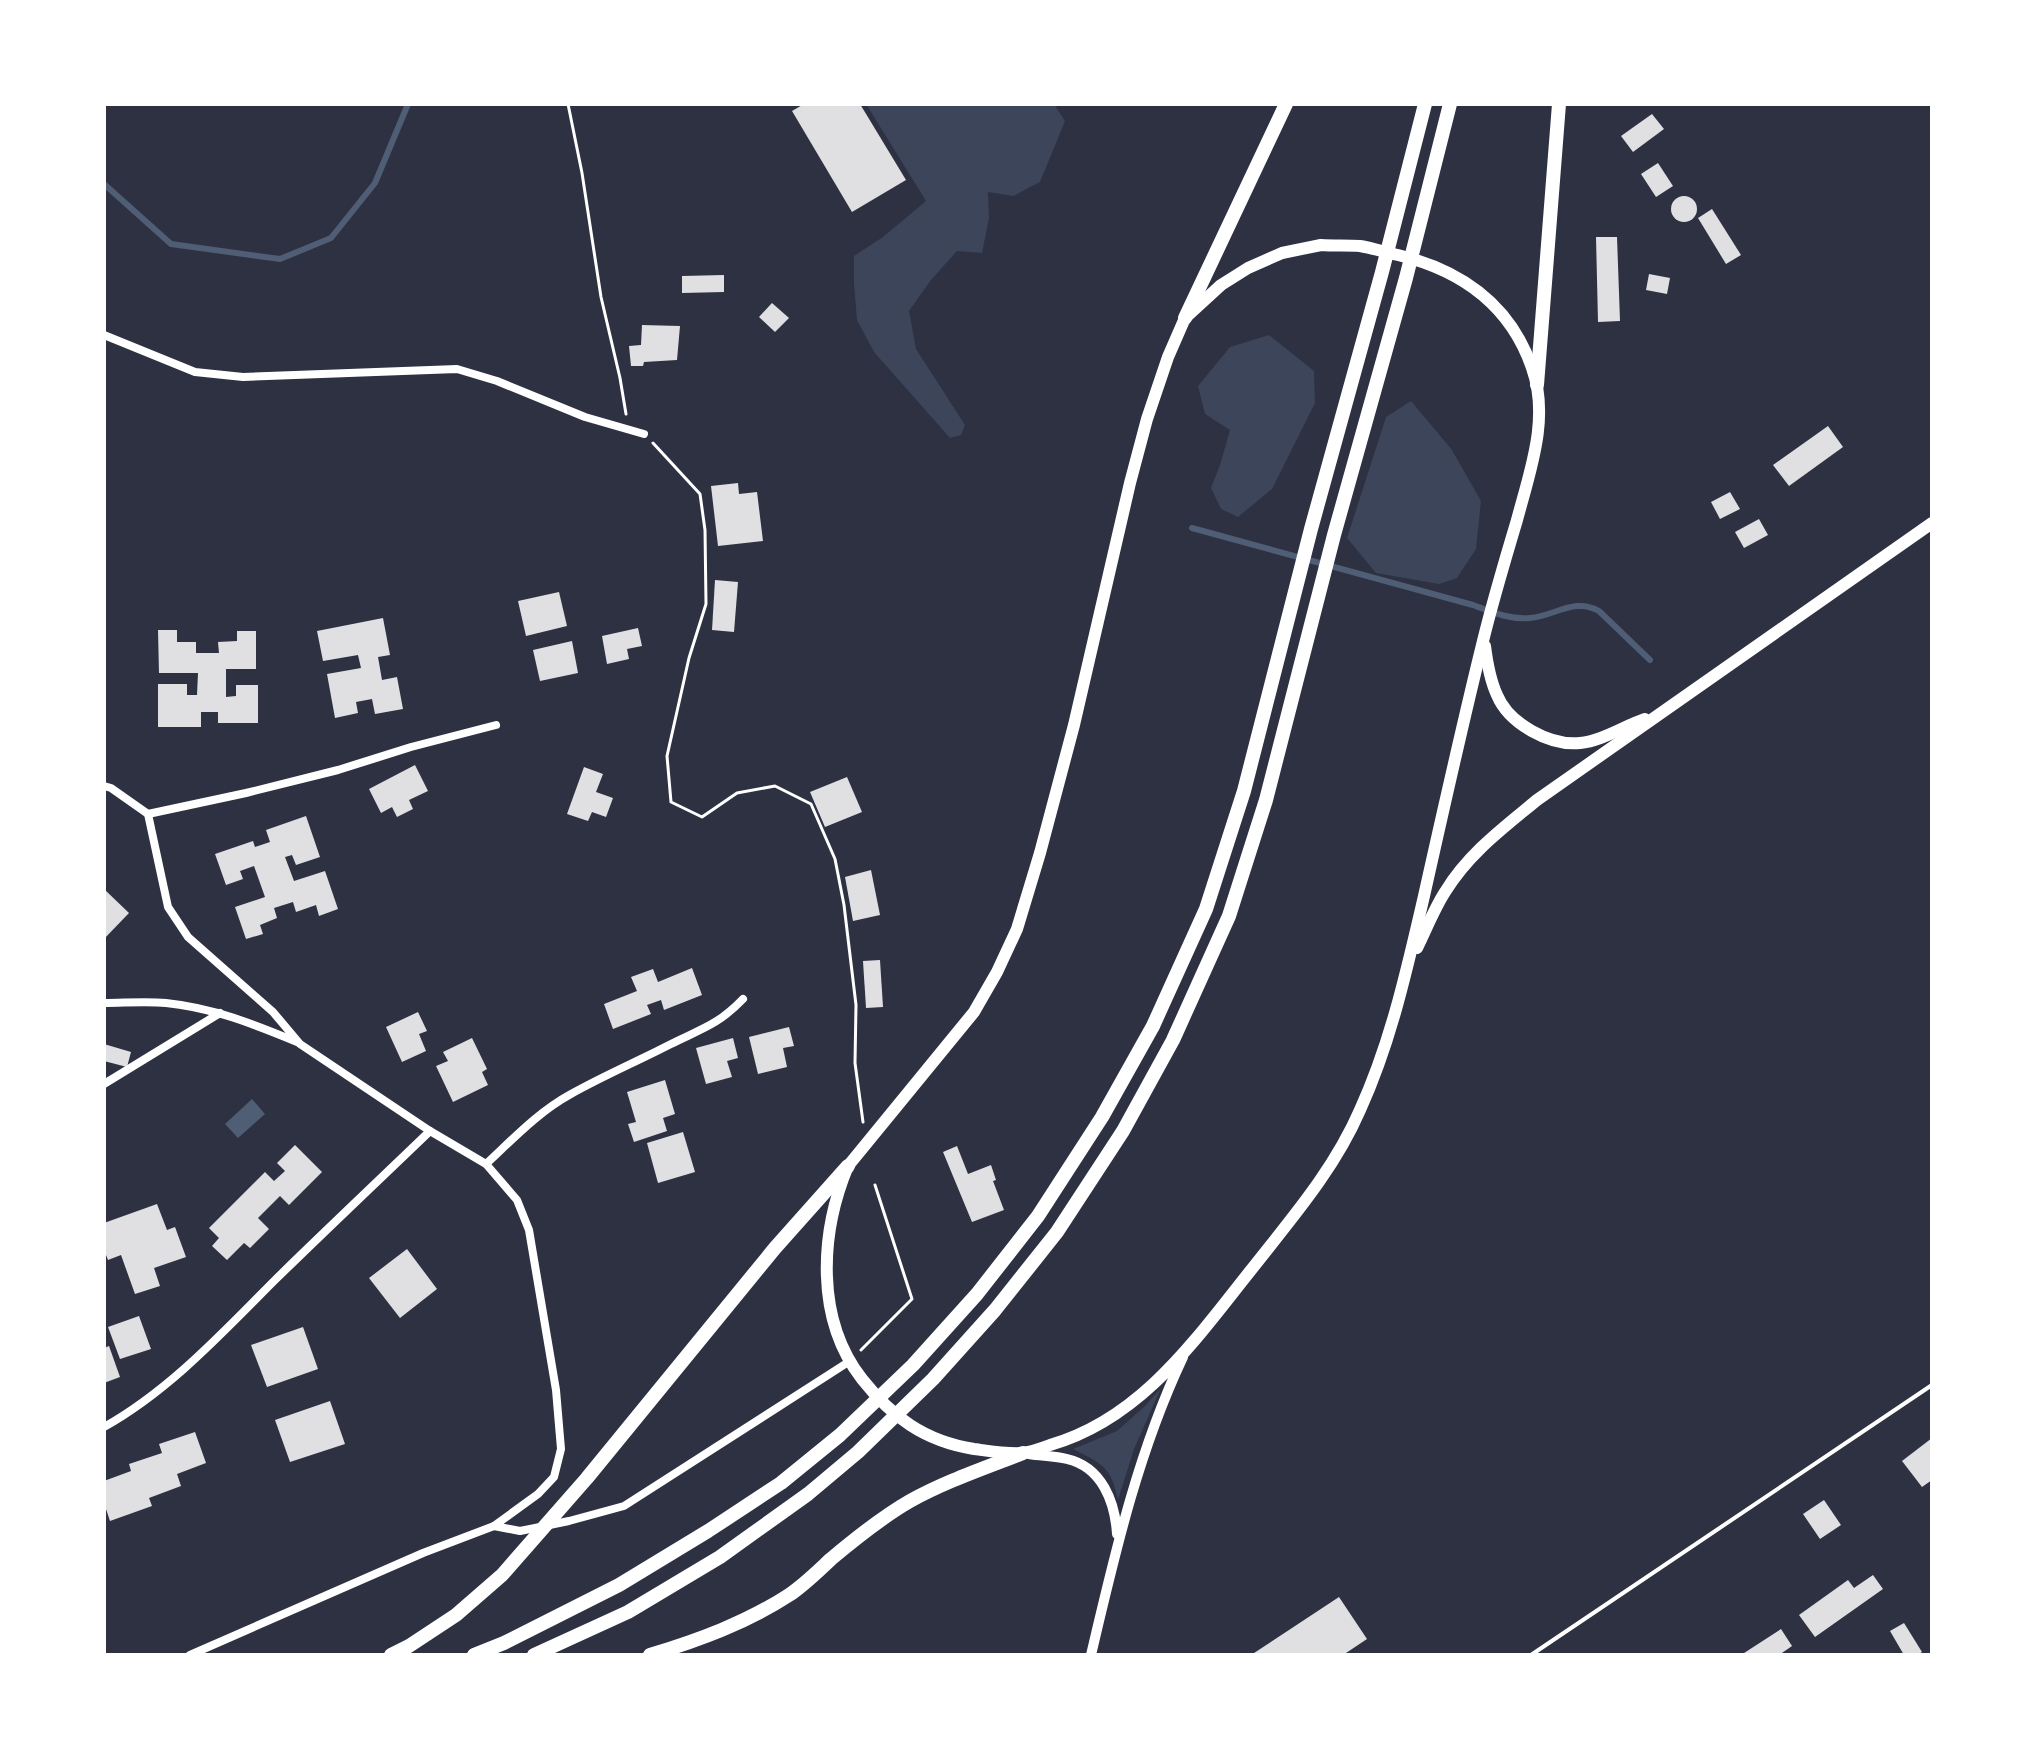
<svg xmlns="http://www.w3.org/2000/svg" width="2036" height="1759" viewBox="0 0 2036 1759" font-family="'Libre Baskerville',serif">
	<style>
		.green { fill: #3c4559 }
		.water { fill: #4f5d75 }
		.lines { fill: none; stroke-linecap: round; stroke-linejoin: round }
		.stream { stroke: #4f5d75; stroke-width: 6 }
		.building { fill: #e0e0e3 }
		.path { stroke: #fff; stroke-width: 3 }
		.service { stroke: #fff; stroke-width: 4 }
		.minor { stroke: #fff; stroke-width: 8 }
		.tertiary { stroke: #fff; stroke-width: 10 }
		.primary { stroke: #fff; stroke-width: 12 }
		.trunk { stroke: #fff; stroke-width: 14 }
	</style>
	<rect width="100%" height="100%" fill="#2d3142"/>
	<g class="green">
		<path d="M866 104H1054L1065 121 1040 182 1013 196 988 192 989 218 982 253 957 251 931 280 909 311 916 349 965 425 961 435 950 438 874 352 857 320 854 284V256L883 237 926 201Z"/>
		<path d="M1269 335 1314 371 1315 403 1272 489 1238 517 1221 509 1211 488 1220 465 1230 430 1205 414 1198 386 1230 347Z"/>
		<path d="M1411 401 1452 450 1481 501 1476 549 1457 578 1439 584 1376 573 1347 538 1386 417Z"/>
		<path d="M1161 1388 1134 1449 1118 1500C1111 1467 1103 1464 1073 1449L1117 1431 1145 1406Z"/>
	</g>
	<path class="water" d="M252 1099 265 1114 238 1138 225 1124Z"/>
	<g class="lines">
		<g class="stream">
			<path d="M104 184 171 244 280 259 331 238 375 183 408 104"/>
			<path d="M1192 528 1473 605C1492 612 1510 620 1530 618 1555 616 1575 597 1599 611L1650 660"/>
		</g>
	</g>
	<g class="building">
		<path d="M804 104H860L906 180 852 212 792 111Z"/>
		<path d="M1652 114 1664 129 1633 152 1621 136Z"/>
		<path d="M1658 163 1673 186 1656 197 1641 174Z"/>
		<circle cx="1684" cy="209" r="13"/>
		<path d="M1712 209 1741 255 1726 264 1698 218Z"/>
		<path d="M1596 237H1617L1620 321 1598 322Z"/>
		<path d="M1649 274 1670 278 1667 294 1646 290Z"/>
		<path d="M724 275V292L682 293V276Z"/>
		<path d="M772 303 789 318 775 332 759 317Z"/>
		<path d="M642 325 680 326 677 360 644 362 643 366H631L629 346 641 345Z"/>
		<path d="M1828 426 1843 447 1789 486 1773 465Z"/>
		<path d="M738 483 739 494 757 492 763 541 718 546 711 486Z"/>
		<path d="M1730 492 1740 509 1720 519 1711 502Z"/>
		<path d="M1759 519 1768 535 1744 548 1735 532Z"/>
		<path d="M715 580 738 582 734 632 712 630Z"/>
		<path d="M559 592 567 626 526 636 518 601Z"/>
		<path d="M383 618 390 655 378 657 382 680 397 677 403 709 375 714 372 699 356 702 358 713 335 718 327 674 361 668 358 655 323 661 317 631Z"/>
		<path d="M638 628 642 646 627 649 629 659 607 664 602 636Z"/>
		<path d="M158 630H177V642H196V653H219L218 642 237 641V631H256V669H226V697L236 696V685H258V723H218V712H201V727H158V684H187V695H197L198 673H159Z"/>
		<path d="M572 641 578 673 540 681 533 650Z"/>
		<path d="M415 765 428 791 409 800 413 809 397 817 392 807 381 813 369 789Z"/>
		<path d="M584 767 603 774 596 792 613 798 606 817 592 812 588 821 567 814Z"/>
		<path d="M847 777 862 812 825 827 810 792Z"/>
		<path d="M306 816 320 857 296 865 292 855 285 857 294 881 325 871 338 909 319 916 316 905 296 912 293 902 274 908 277 918 260 925 263 934 246 939 235 907 265 897 254 866 240 871 243 879 226 885 215 854 253 841 255 847 270 842 266 830Z"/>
		<path d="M871 870 880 915 853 921 845 877Z"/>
		<path d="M104 889 129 913 104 939Z"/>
		<path d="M880 960 883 1007 866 1008 863 961Z"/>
		<path d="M692 968 702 995 664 1010 661 1000 647 1005 651 1014 613 1029 604 1004 637 991 631 977 653 969 658 982Z"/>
		<path d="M418 1012 427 1031 419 1034 426 1051 402 1062 386 1027Z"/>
		<path d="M789 1027 794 1046 783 1048 787 1067 758 1074 749 1037Z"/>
		<path d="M472 1038 487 1069 482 1072 488 1085 453 1102 436 1066 448 1061 443 1052Z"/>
		<path d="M733 1038 738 1058 727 1061 732 1077 706 1084 696 1048Z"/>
		<path d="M104 1044 131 1052 127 1067 104 1061Z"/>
		<path d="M665 1080 675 1114 663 1118 667 1131 634 1142 628 1124 636 1122 627 1092Z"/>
		<path d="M683 1132 695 1172 658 1183 647 1143Z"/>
		<path d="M295 1145 322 1172 289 1205 280 1196 258 1218 269 1229 250 1248 244 1243 227 1260 212 1246 219 1238 209 1228 265 1172 274 1181 285 1171 277 1163Z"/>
		<path d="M957 1146 968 1174 991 1165 996 1180 993 1181 1004 1210 972 1222 943 1152Z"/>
		<path d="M157 1204 167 1230 175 1227 186 1257 154 1268 160 1286 135 1294 121 1255 108 1260 104 1250V1223Z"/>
		<path d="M407 1249 437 1289 400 1318 369 1278Z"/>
		<path d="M139 1316 151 1349 120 1359 108 1327Z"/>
		<path d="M303 1327 318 1369 267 1387 251 1345Z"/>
		<path d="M109 1346 120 1377 104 1383V1348Z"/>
		<path d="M330 1401 345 1444 290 1462 275 1420Z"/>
		<path d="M195 1432 206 1463 177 1474 181 1486 149 1498 152 1506 110 1521 104 1503V1481L131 1471 129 1464 162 1453 159 1444Z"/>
		<path d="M1932 1438V1480L1922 1487 1902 1461Z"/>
		<path d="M1824 1500 1841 1525 1820 1539 1803 1514Z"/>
		<path d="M1873 1575 1883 1589 1815 1637 1799 1615 1848 1580 1854 1588Z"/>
		<path d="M1339 1597 1367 1639 1343 1655H1251Z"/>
		<path d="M1904 1623 1922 1652 1917 1655H1904L1890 1631Z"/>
		<path d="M1781 1629 1792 1646 1779 1655H1741Z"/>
	</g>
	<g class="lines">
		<g class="path">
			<path d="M568 104 582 173 601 297 620 378 626 414"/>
			<path d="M653 443 700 494 705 530 706 604 689 658 667 756 671 802 702 817 737 793 775 786 811 804 835 859 844 905 856 1005 855 1063 863 1122"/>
			<path d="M861 1350 912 1299 875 1185"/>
		</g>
		<path class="service" d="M1531 1655 1932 1385"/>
		<g class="minor">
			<path d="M104 335 195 372 243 377 457 369 497 381 585 417 644 434"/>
			<path d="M104 786 111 788 148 814 168 907 188 937 273 1012 300 1044 430 1131 486 1164 517 1200 529 1230 556 1390 561 1449 554 1477 538 1494 494 1526"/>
			<path d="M148 814 246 793 338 770 411 747 496 725"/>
			<path d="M104 1003C124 1003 146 1001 166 1003 214 1008 253 1024 297 1042"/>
			<path d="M104 1084 220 1013"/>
			<path d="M486 1164C513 1139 538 1112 571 1094 603 1076 638 1061 671 1044 701 1029 718 1025 743 999"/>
			<path d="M104 1427C170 1390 222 1333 275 1280 326 1230 378 1181 430 1131"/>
			<path d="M190 1655 423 1553 494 1526 520 1531 569 1521 624 1506 850 1361"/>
		</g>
		<g class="tertiary">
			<path d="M1029 1454C1041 1456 1055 1456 1067 1459 1102 1467 1115 1502 1117 1534"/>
			<path d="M1091 1655C1115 1553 1138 1452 1183 1357"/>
		</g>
		<g class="primary">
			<path d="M1321 245C1334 246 1347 245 1360 246 1372 248 1385 252 1398 255 1460 270 1510 304 1532 368 1550 418 1530 471 1517 520 1505 560 1493 600 1483 641 1462 726 1443 811 1424 896 1407 969 1391 1042 1360 1110 1334 1170 1291 1219 1251 1270 1195 1340 1141 1419 1050 1445 1042 1448 1031 1452 1022 1453 1007 1454 989 1451 974 1449 924 1441 892 1417 862 1379 815 1319 820 1233 848 1166L974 1012 997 972 1017 929 1040 853 1074 725 1130 483 1147 419 1168 357 1185 318 1221 285 1248 268 1282 253Z"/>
			<path d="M1485 646C1487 662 1490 680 1497 695 1509 724 1550 746 1580 743 1602 741 1624 726 1645 719"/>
			<path d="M1417 948C1426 930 1434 909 1445 892 1468 854 1503 828 1537 800L1932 523"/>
		</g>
		<g class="trunk">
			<path d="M1185 318 1286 104"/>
			<path d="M1537 385 1559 104"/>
			<path d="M391 1655 409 1646 456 1615 502 1575 587 1478 775 1248 848 1166"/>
			<path d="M474 1655 504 1643 619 1585 708 1531 781 1483 840 1435 913 1365 977 1294 1038 1216 1102 1117 1153 1026 1206 909 1244 791 1311 529 1382 272 1425 104"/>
			<path d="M534 1655 628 1612 720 1557 808 1494 858 1452 933 1379 995 1310 1057 1232 1123 1131 1173 1040 1229 916 1266 800 1334 535 1406 278 1450 104"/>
			<path d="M650 1655C699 1640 746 1623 789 1595 804 1585 818 1571 831 1559 856 1538 882 1517 910 1501 946 1481 985 1468 1023 1453"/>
		</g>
	</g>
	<rect width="2036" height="1759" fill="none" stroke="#ffffff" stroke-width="212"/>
</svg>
